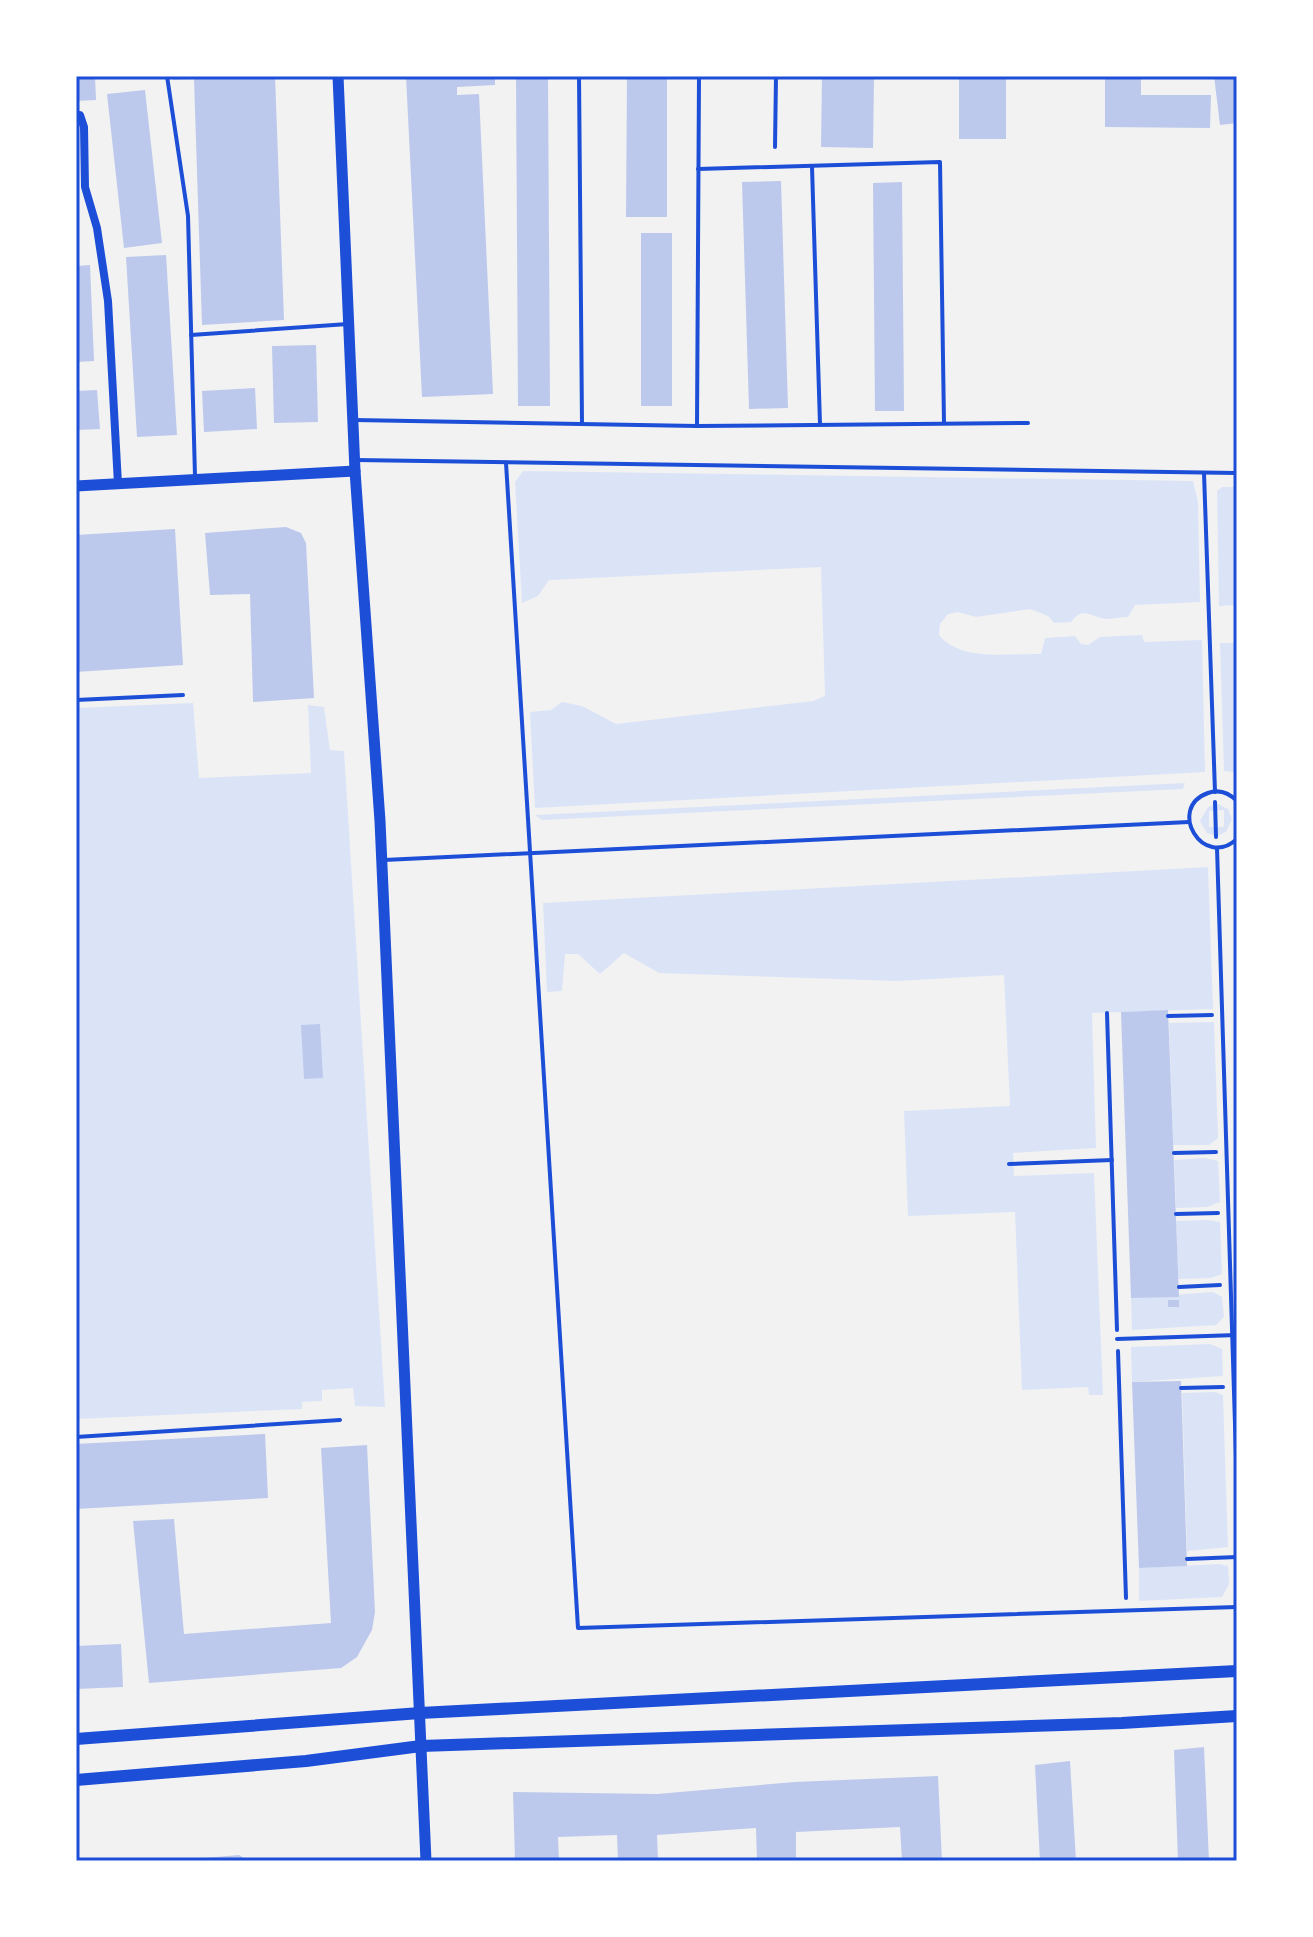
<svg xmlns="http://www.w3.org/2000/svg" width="1313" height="1937" viewBox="0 0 1313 1937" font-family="'Zilla Slab',serif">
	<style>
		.green { fill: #dbe4f7; fill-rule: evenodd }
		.building { fill: #bdc9ec }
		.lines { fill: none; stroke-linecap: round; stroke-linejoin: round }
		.path { stroke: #1d4ed8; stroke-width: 4 }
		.service { stroke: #1d4ed8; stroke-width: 4 }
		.minor { stroke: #1d4ed8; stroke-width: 8 }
		.tertiary { stroke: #1d4ed8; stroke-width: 11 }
		.secondary { stroke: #1d4ed8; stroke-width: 12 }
		.neatline { fill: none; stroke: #1d4ed8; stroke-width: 3 }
	</style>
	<rect width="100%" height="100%" fill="#f2f2f2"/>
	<g class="green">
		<path d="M523 471 1193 481 1198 502 1200 602 1135 605 1128 617C1121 617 1113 619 1107 619 1091 618 1084 605 1071 622L1054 623 1048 616 1030 609 976 617 958 612 948 614 940 624 939 635C961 662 1008 653 1041 654L1045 638 1075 636 1081 644 1088 645 1100 637 1142 635 1144 642 1202 640 1205 772 535 808 530 712 551 710 562 702 582 706 616 724 813 701 825 696 821 567 549 580 538 596 522 603 515 482Z"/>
		<path d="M1222 487H1237V605L1219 606 1217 491Z"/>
		<path d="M1220 643H1237V772L1224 771Z"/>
		<path d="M193 703 199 778 311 773 308 705 324 707 330 750 344 751 385 1407 355 1406 353 1388 322 1390V1401L302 1402V1409L76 1419V708Z"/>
		<path d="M1185 783 1183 789 542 820 535 815Z"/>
		<path d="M1218 804 1228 809 1232 819 1226 832 1217 836 1207 833 1200 821 1208 807ZM1224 810V827H1209V811Z"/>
		<path d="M1208 867 1213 1009 1092 1013 1096 1148 1013 1153 1014 1176 1094 1173 1103 1395H1089L1088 1387 1022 1390 1015 1212 908 1216 904 1111 1010 1106 1004 975 897 981 659 973 624 953 600 974 578 954H565L562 991 547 992 543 903Z"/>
		<path d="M1214 1022 1218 1138 1209 1145H1173L1169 1023Z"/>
		<path d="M1205 1158 1218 1161 1220 1202 1207 1207 1176 1208 1174 1160Z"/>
		<path d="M1207 1220 1220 1222 1222 1274 1211 1278 1178 1279 1176 1221Z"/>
		<path d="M1213 1292 1222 1297 1224 1317 1216 1325 1132 1330 1131 1298Z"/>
		<path d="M1210 1344 1222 1349 1223 1376 1132 1382 1131 1347Z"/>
		<path d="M1215 1392 1223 1395 1228 1547 1187 1551 1182 1393Z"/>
		<path d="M1219 1564 1228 1566 1229 1584 1222 1597 1139 1601V1568Z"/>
	</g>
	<g class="building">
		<path d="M76 76H95L96 100 76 101Z"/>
		<path d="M173 76H275L284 320 202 325 194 79 173 80Z"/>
		<path d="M406 76H495V85L457 87V95L479 94 493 394 422 397Z"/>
		<path d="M516 76H548L550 406H518Z"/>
		<path d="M627 76H667V217H626Z"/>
		<path d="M822 76H874L873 148 821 147Z"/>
		<rect x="959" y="76" width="47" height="63"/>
		<path d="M1105 76H1141V95H1211L1210 128 1105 127Z"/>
		<path d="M1214 76H1237V123L1220 125Z"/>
		<path d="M145 90 162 243 124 248 107 94Z"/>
		<path d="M781 181 788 408 749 409 742 182Z"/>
		<path d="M902 182 904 411H875L873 183Z"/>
		<rect x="641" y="233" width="31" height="173"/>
		<path d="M166 255 177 435 137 437 126 257Z"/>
		<path d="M90 265 94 361 76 362V266Z"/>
		<path d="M316 345 318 422 274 423 272 346Z"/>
		<path d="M255 388 257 429 204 432 202 391Z"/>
		<path d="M97 390 100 429 76 430V391Z"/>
		<path d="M286 527 301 533 306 543 314 698 253 702 250 594 210 595 205 533Z"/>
		<path d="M175 529 183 665 76 672V535Z"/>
		<path d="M1168 1010 1179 1297 1131 1298 1121 1012Z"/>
		<path d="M320 1024 323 1078 304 1079 301 1025Z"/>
		<rect x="1168" y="1300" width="11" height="7"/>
		<path d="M1181 1381 1187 1566 1139 1568 1132 1382Z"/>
		<path d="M265 1434 268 1498 76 1509V1444Z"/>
		<path d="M367 1445 375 1612 372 1630 357 1657 341 1668 149 1683 133 1521 174 1519 184 1634 331 1623 321 1448Z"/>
		<path d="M121 1644 123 1687 76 1689V1646Z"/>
		<path d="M1204 1747 1209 1861H1178L1174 1750Z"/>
		<path d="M1070 1761 1076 1861H1040L1035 1765Z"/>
		<path d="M938 1776 942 1861H902L900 1827 796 1832V1861H757L756 1828 657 1835 658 1861H618L617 1835 558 1837 559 1861H515L513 1792 657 1794 795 1782Z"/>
		<path d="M239 1855 249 1861H192V1859Z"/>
	</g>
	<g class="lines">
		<g class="path">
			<path d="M76 700 183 695"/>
			<path d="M1215 802 1216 837"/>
			<path d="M1107 1013 1117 1330"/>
			<path d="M1168 1016 1212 1015"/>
			<path d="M1174 1153 1216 1152"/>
			<path d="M1009 1164 1112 1160"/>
			<path d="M1176 1214 1218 1213"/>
			<path d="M1179 1287 1220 1285"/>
			<path d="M1118 1351 1126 1598"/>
			<path d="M1181 1388 1223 1387"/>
			<path d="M1187 1559 1237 1557"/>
		</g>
		<g class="service">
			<path d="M167 76 188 216 195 476"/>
			<path d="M579 76 582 423"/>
			<path d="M775 147 776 76"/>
			<path d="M812 167 820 424"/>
			<path d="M698 169 940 162 944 423"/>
			<path d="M191 335 348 324"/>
			<path d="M354 420 697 426 1028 423"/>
			<path d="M697 426 699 76"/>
			<path d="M355 460 1237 473"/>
			<path d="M506 463 578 1628 1237 1607"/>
			<path d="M1204 473 1215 792"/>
			<path d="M1237 801C1229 793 1219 789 1208 793 1166 808 1203 870 1237 839"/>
			<path d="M1217 848 1237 1488"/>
			<path d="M384 860 1189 822"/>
			<path d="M1117 1339 1237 1335"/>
			<path d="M76 1437 340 1420"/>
		</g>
		<path class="minor" d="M76 115H80L84 127 85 187 97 228 108 301 118 484"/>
		<g class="tertiary">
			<path d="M338 76 355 471 380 821 426 1861"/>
			<path d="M76 486 355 471"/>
		</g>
		<g class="secondary">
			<path d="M76 1739 420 1713 1237 1671"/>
			<path d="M76 1780 306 1761 421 1746 1122 1723 1237 1716"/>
		</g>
	</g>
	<rect width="1313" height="1937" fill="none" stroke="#ffffff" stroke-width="156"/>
	<rect x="78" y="78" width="1157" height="1781" class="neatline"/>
</svg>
